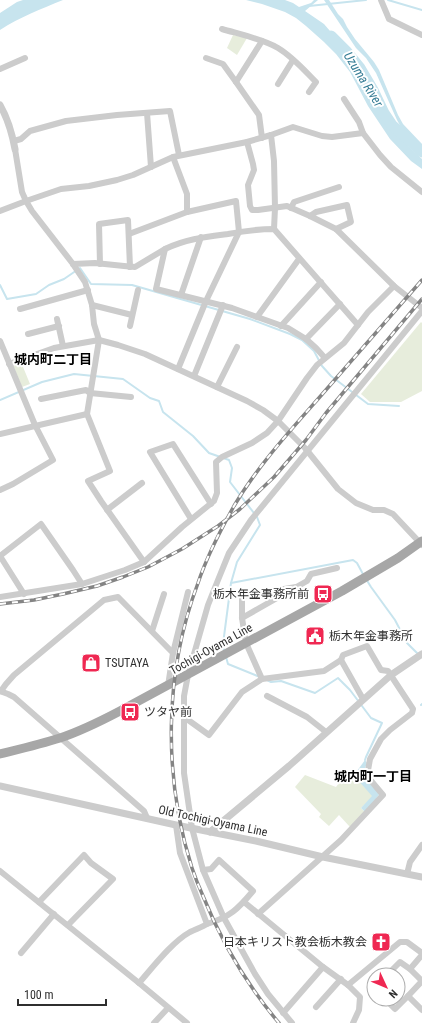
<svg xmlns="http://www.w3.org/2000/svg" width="422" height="1023" viewBox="0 0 422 1023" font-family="'Roboto Condensed','Noto Sans JP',sans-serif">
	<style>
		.green { fill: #e7eddc }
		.water { fill: #c7e4ee }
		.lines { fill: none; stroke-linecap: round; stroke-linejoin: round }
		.stream { stroke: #c7e4ee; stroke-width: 2 }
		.river { stroke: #c7e4ee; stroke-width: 11 }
		.minor { stroke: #ccc; stroke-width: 6 }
		.tertiary { stroke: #ccc; stroke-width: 7 }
		.primary { stroke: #a7a7a7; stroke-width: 9 }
		.rail-casing { stroke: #848484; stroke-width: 3.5 }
		.rail { stroke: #fff; stroke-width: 2; stroke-dasharray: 6; stroke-linecap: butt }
		.labels { text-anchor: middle; stroke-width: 4; stroke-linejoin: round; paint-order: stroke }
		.poi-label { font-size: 12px; fill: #2f2f2f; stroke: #fff; text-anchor: start }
		.street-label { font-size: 12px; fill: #2f2f2f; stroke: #fff }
		.water-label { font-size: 13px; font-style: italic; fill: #387e96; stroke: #fff }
		.neighbourhood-label { font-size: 13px; font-weight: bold; fill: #000; stroke: #fff }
	</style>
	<rect width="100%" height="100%" fill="#fff"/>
	<g class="green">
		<path d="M233 35 247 38 237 55 227 48Z"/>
		<path d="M421 322 422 323V391L401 402H370L361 394Z"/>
		<path d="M21 362 30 384 22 387 13 365Z"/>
		<path d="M349 770 357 771V779L373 796 361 808 365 812 350 827 339 815 329 826 319 817 321 814 295 787 305 775 336 787Z"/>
	</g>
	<g class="water">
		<path d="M23 0H63C41 9 20 17 0 30V13L17 2Z"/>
		<path d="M246 0H285L293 3 299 7 311 3 314 0H318L305 11 324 24 336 38 348 56 360 80 373 102 378 109 389 125 405 143 422 159V169L411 161 390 139 368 106 350 72 336 54 324 42 306 26 296 18 285 12 262 4Z"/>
		<path d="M324 0H329L338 14 343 19 347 27 355 39 374 62 379 70 398 115 403 124 422 144V151L410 140 402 129 397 120 376 73 366 58 356 48Z"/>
		<path d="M365 760 367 763 362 776 378 792 379 795 365 812 361 808 372 796 357 779V771Z"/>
	</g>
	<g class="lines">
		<g class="stream">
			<path d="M388 0 422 10"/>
			<path d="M309 6 366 0"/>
			<path d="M0 285 7 299 36 294 49 285 64 279 80 268 91 284 132 285 250 319 290 334 302 340 314 351 322 366 331 376 368 404 399 406"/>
			<path d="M0 400 42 382 74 374 123 379 150 398 159 401 163 412 193 436 209 453 229 460 232 468 230 482 257 517 260 525 237 562 231 583 223 644 224 651"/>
			<path d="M366 579 371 587 395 620 407 643 418 654"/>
			<path d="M231 583 353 560 357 563 364 576"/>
			<path d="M226 657 228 664 260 677"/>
			<path d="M267 680 271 682 281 681 315 693 338 678 350 690 371 718 382 723 366 757 365 760"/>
			<path d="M421 705 422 704"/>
		</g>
		<path class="river" d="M331 36 347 52 360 68 373 90 384 113 392 125 422 152"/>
		<g class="minor">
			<path d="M381 0 389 19 422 35"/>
			<path d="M222 29C239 34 263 39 278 48 293 57 304 70 316 82L309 92"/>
			<path d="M206 58 223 64 236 82 259 115 262 138"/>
			<path d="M0 69 25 58"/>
			<path d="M236 82 262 41"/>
			<path d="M278 84 293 60"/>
			<path d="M344 99 359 122 363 133"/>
			<path d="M147 113 151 167"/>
			<path d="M271 135 274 161 275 208 274 229"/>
			<path d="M14 141 21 139 30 131 66 121 117 115 170 111 179 155"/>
			<path d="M247 142 253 164 254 170 248 185 250 206 252 210H258L287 206 310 216 336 229 394 286 422 308"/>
			<path d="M15 149 22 192 26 201 32 211 73 264 85 282 92 305 94 324 99 340 87 414 110 471 88 481 101 501 144 562"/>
			<path d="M173 157 187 194V212"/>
			<path d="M291 208 294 202 339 187"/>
			<path d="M0 211 26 201 61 189 89 186 117 180 133 175 173 157 247 142 271 135 293 127 322 136 332 137 363 133 380 155 391 167 422 192"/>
			<path d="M310 216 316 212 347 205 351 222 336 229"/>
			<path d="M129 234 187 212 236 201 239 232 206 301 178 369"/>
			<path d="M165 249C186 239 205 237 228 234 244 231 258 229 274 229L358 325"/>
			<path d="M73 264 95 263 124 266 135 267 165 249 156 289 232 308 288 328 306 339 316 348 325 358"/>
			<path d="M100 264 99 224 128 220 130 267"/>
			<path d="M181 295 201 237"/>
			<path d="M92 305 132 315"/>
			<path d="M20 309 88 290"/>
			<path d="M257 317 299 259"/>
			<path d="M57 319 63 346"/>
			<path d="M130 326 138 290"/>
			<path d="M281 326 321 282"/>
			<path d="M28 334 59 326"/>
			<path d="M306 339 340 304"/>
			<path d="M0 341 35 425 53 460 13 484 0 490"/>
			<path d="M9 364 54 348 99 340 118 345 145 354 247 401 263 410 278 421 305 448 338 489 356 503 373 510H384L393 514 422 545"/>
			<path d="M194 376 223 305"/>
			<path d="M217 387 237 347"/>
			<path d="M41 399 86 390 90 393 131 397"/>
			<path d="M0 434 87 414"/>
			<path d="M107 510 142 483"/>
			<path d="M191 519 150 452 173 444 211 504"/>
			<path d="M0 556 41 524 73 570 82 584"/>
			<path d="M0 556 24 594"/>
			<path d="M0 597 82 584 125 570 144 562 182 527 214 501 217 493 216 462 222 457 252 443 267 433 278 421 307 378 317 365 344 343 368 312 394 286"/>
			<path d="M242 618 307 581 311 574 337 568"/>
			<path d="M152 631 164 594"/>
			<path d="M173 653 188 592"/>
			<path d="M262 679 246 643 242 618V596L296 587"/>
			<path d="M0 691 8 694 14 697 144 811 147 818"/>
			<path d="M1 691 6 684 14 675 104 600 118 597 173 653 168 686"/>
			<path d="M267 696 307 717 326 732"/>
			<path d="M184 717 209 735 242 692 262 679 324 671 341 660 363 699"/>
			<path d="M203 870 211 869 219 860 253 891C238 909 230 917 207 924"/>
			<path d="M0 871 139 983 187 1023"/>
			<path d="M407 874 410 862 422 845"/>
			<path d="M39 902 84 855 91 863 113 879 68 925"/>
			<path d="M244 902 323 967"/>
			<path d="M258 914 341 840 383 795 367 776 370 759 381 739 390 730 412 713 413 709 388 671 381 670 367 646 343 655 341 660"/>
			<path d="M21 953 54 914"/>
			<path d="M410 969 422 955"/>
			<path d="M387 975 400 962 410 969 422 981 408 996"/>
			<path d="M139 983C153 967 172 942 190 932 196 929 202 927 207 924L180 853 176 825"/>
			<path d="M348 985 400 942H407L422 953"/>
			<path d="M385 999 395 1009 408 996 422 1010"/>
			<path d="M316 1007 341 979"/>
			<path d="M283 1013 323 967 348 985 360 997 359 1010 353 1023"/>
			<path d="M154 1023 168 1008"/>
			<path d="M292 1023 268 994 255 974 224 918 203 870 192 828 184 773V696L188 675 208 605 218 580 229 553 251 520 422 311"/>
		</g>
		<g class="tertiary">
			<path d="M0 105C8 119 12 133 15 149"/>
			<path d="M0 786 176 825 256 841 323 857 422 877"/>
			<path d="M210 832 289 766 391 675 422 654"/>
		</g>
		<path class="primary" d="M0 754C20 749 41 744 60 738 81 731 101 721 120 711L342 591 398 558 422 541"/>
		<defs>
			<g id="rail">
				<path d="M0 604 34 600 63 594 97 586 123 577 148 567 182 549 218 526 240 509 274 477 306 440 326 413 422 299"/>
				<path d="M279 1023C246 984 222 943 203 896 199 887 195 877 192 868 163 777 164 673 198 583 207 556 220 531 234 506 257 467 288 433 318 399 353 359 387 320 422 280"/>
			</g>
		</defs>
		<use href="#rail" class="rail-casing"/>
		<use href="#rail" class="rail"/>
	</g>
	<defs>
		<symbol id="bus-square" viewBox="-11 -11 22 22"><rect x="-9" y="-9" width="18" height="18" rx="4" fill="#ef2852" stroke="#fff"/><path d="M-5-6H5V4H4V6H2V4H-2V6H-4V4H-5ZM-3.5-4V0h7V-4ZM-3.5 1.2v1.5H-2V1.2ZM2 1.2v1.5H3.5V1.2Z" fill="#fff"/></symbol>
		<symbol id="civic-square" viewBox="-11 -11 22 22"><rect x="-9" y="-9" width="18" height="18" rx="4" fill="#ef2852" stroke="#fff"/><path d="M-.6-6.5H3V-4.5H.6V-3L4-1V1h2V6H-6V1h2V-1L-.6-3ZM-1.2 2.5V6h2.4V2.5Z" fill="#fff"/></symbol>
		<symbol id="shop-square" viewBox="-11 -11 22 22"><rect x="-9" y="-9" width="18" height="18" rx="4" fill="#ef2852" stroke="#fff"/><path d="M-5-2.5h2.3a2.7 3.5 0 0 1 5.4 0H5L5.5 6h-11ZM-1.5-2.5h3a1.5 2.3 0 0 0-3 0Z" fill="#fff"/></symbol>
		<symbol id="church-square" viewBox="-11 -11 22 22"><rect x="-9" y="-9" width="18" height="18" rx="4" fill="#ef2852" stroke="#fff"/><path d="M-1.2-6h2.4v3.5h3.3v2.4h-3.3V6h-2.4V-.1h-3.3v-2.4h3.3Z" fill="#fff"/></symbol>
	</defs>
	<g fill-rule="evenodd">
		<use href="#bus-square" x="312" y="583" width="22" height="22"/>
		<use href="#civic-square" x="304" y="625" width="22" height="22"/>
		<use href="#shop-square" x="80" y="652" width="22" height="22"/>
		<use href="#bus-square" x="119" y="701" width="22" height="22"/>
		<use href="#church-square" x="370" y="931" width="22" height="22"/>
	</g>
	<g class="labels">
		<g class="poi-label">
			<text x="309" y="598" text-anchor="end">栃木年金事務所前</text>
			<text x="329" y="640">栃木年金事務所</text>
			<text x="105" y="667">TSUTAYA</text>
			<text x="144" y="716">ツタヤ前</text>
			<text x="367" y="946" text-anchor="end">日本キリスト教会栃木教会</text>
		</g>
		<g class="street-label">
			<text transform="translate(211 649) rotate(-29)" y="4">Tochigi-Oyama Line</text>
			<text transform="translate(213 821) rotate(12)" y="4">Old Tochigi-Oyama Line</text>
		</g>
		<g class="water-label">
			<text transform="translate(364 79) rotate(58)" y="5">Uzuma River</text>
		</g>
		<g class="neighbourhood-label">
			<text x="53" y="364">城内町二丁目</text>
			<text x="373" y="781">城内町一丁目</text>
		</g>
	</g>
	<g transform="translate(386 987) rotate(134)"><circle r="19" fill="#ffffff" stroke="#acacac"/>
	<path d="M0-3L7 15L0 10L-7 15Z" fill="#ef2852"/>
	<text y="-6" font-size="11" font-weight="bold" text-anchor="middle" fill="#2f2f2f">N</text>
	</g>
	<path d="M18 999v6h88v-6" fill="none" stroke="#2f2f2f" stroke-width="2"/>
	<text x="24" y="999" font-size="12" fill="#2f2f2f" stroke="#ffffff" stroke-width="3" paint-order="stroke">100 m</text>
</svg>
